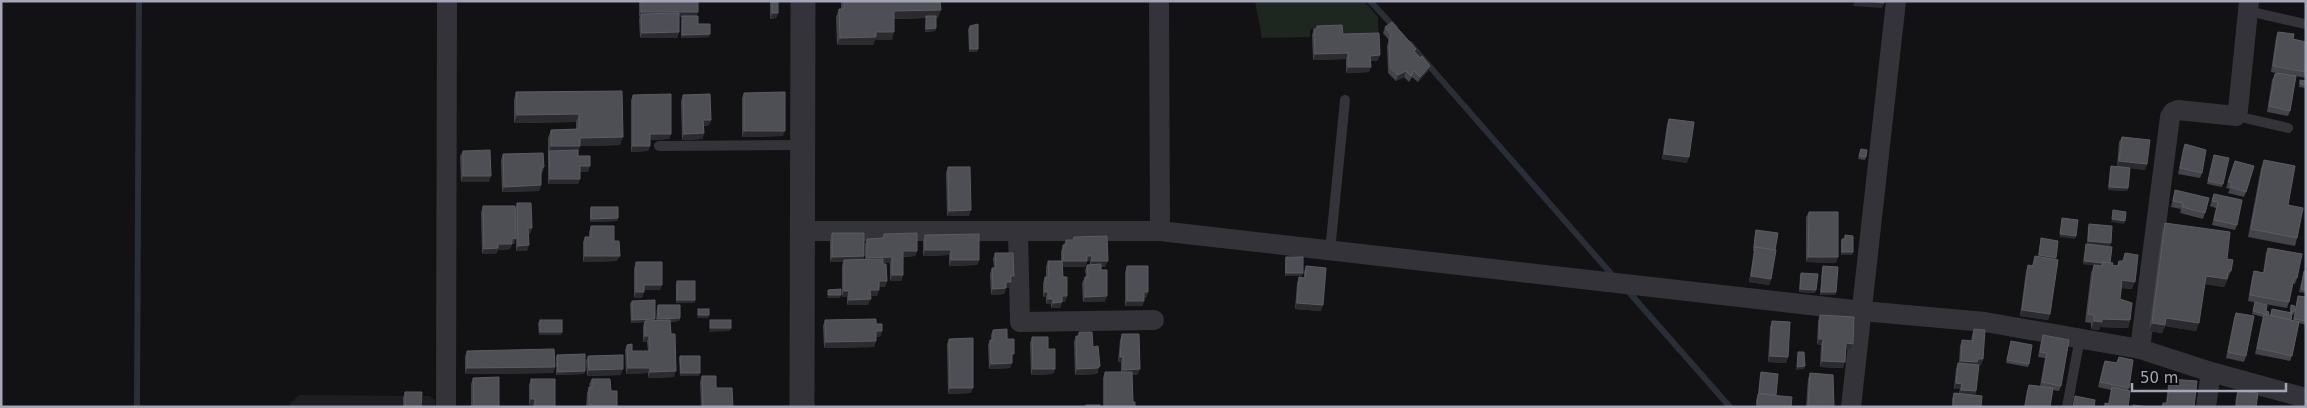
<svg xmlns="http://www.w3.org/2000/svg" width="2307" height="408" viewBox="0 0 2307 408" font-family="'DejaVu Sans',sans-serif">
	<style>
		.built { fill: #1e1e21 }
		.green { fill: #1e2620 }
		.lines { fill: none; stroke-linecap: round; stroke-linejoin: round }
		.stream { stroke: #292e37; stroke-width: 6 }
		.service { stroke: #333339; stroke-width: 10 }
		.minor { stroke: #333339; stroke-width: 20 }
		.tertiary { stroke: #333339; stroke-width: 25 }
		.wall { fill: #434349 }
		.shaded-wall { fill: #2b2b2f }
		.building { fill: #4e4e55; stroke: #5b5c64 }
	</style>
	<rect width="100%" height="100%" fill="#121214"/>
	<path class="built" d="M299 395 429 396 435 400V407H290L291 403Z"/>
	<path class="green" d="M1255 1H1364L1378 17V35H1343L1342 29H1310V37L1262 38Z"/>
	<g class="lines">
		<g class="stream">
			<path d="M1370 1 1395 28"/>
			<path d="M1410 44 1614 277"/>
			<path d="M1627 290 1730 407"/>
			<path d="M137 407 139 1"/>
		</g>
		<g class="service">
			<path d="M2248 11 2305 24"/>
			<path d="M2236 116 2288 128"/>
			<path d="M659 146 802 145"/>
			<path d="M1330 251 1345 100"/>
			<path d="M2067 407 2080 338"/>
		</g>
		<g class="minor">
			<path d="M1159 1 1160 231"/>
			<path d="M802 231H1160L1862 311 1985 322 2140 349 2211 372 2306 398"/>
			<path d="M1018 231 1020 322 1154 320"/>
			<path d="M2140 349 2170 117 2173 112 2178 110 2236 116 2238 110 2249 1"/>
			<path d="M446 407 447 1"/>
			<path d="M1851 407 1896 1"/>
			<path d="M2206 407 2211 372"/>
		</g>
		<path class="tertiary" d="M802 407 803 1"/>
	</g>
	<g class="wall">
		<path d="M639 1H698L696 16 698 24 709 37 681 38 682 17H679V32L677 38H640L639 19 640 17H639Z"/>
		<path d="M770 1H778V13L776 18 770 19Z"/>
		<path d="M841 1H940L938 18H936V28L935 31 925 32 926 18 894 19 892 40H875L873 45H837L836 17 839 9H841Z"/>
		<path d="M970 26 978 49 977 52H969L968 29Z"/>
		<path d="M1317 26 1343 34 1380 55 1377 61H1371L1369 72 1346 73V59L1313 60 1312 35 1314 29H1316Z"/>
		<path d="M1385 27 1415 52 1430 66 1428 71 1418 82 1412 77 1409 82 1404 77 1396 81 1388 73 1387 46 1389 40 1383 33Z"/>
		<path d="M2278 32 2293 39 2306 42V78L2295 76 2290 111 2288 116 2267 112 2272 80 2275 74 2276 73 2271 72 2276 37Z"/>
		<path d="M2300 80 2306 81V88L2299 87Z"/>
		<path d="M622 91 620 145 580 146 578 152V156L588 172H580L578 184H548V138L551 130 576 129V122L514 123V100L516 92Z"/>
		<path d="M744 93 783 136 742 137V98Z"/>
		<path d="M633 95 671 134 669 139 650 140V146L648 151 631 152V100Z"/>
		<path d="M683 95 711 120 709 125 704 126V133L702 139 682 140 681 101Z"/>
		<path d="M1669 119 1687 163 1662 159 1667 124Z"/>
		<path d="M2122 137 2147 164 2145 170 2130 168 2128 188 2127 191 2108 190 2110 169 2111 166H2117L2119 142Z"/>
		<path d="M2185 144 2202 173 2200 178 2178 174 2183 149Z"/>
		<path d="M1861 149 1866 157 1865 160 1858 159Z"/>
		<path d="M463 151 489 182H461L460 156Z"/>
		<path d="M503 154 544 167 542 173H541V185L539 191 502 192 501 160Z"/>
		<path d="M2214 155 2223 184 2222 187 2207 184Z"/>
		<path d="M2264 160 2288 205 2297 238 2295 246 2248 237 2261 168Z"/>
		<path d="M2235 161 2246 192 2244 197 2228 193 2230 189 2226 188Z"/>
		<path d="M948 167 969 216H947L946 173Z"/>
		<path d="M2175 190 2205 213 2203 219 2180 213 2181 209 2171 207Z"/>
		<path d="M2214 194 2237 225 2235 230 2212 225 2216 208 2210 206Z"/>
		<path d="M517 203 532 228 530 234H528L527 251H516V223V238L514 244H512L510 249 498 250 496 254H482L481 212 483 206 515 209Z"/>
		<path d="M591 207 618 218 617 221 590 222V210Z"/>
		<path d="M1809 212 1836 263 1806 262V217Z"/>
		<path d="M2165 223 2227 259 2231 271 2224 287 2205 284 2196 331 2165 326 2162 333 2149 331 2162 231Z"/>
		<path d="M2089 224 2110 246 2087 244 2088 228Z"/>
		<path d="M591 226 614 241 617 261 583 262V242L585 237H589V232Z"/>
		<path d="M1756 230 1771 279 1769 285 1749 282 1754 251H1753L1755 233Z"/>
		<path d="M832 233 864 256 863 260H865V244L867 239 882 238 884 234 917 251 915 256 903 257V275L901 281H890V263H883L887 281 885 287H879L877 296H870L868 305H847V297H842V266L843 262H830V239Z"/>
		<path d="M925 235 979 260 977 265 949 266V255L923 256V240Z"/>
		<path d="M1845 235 1853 252 1852 255H1841V242L1842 239H1844Z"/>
		<path d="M1074 237 1105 267H1101L1105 302H1083L1082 283 1085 277H1086L1085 270 1087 265H1090V261H1087L1085 267H1063V277L1067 296 1065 302H1062L1060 308H1051V304H1046V297H1043V283L1045 277H1046V267L1048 261H1061V251L1066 240H1072Z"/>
		<path d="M2041 238 2055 259 2050 314 2048 320 2020 316 2026 271 2028 265 2032 266 2035 256 2038 257Z"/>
		<path d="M2086 244 2110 263 2112 265 2117 266 2119 261H2122L2125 253 2132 289 2122 288 2120 299 2130 320 2128 328 2100 327 2099 330 2091 329V323L2085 322 2091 273 2094 265 2083 264Z"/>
		<path d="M2268 248 2297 278 2295 284 2292 283 2289 302 2287 308 2248 301 2252 277 2254 271 2263 273 2266 253Z"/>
		<path d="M995 253 1012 281H1011L1009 288H1006L1004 294 991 295 990 274 992 268H994L993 259Z"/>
		<path d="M1286 257 1302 276H1285V260Z"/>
		<path d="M636 262 660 290H644L642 298H634V268Z"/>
		<path d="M1127 266 1148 292 1146 298H1144V301L1142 306H1125V272Z"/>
		<path d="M1306 266 1321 311 1295 309 1297 283 1299 277 1304 278V272Z"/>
		<path d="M1823 266 1836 292 1835 295H1820L1822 269Z"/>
		<path d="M2304 271 2306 272V293L2299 292Z"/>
		<path d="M1801 273 1815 293 1799 292 1800 276Z"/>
		<path d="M677 281 695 300 694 303H676V284Z"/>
		<path d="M2298 296 2306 297V325L2299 323 2292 356 2290 361 2255 354 2263 317 2252 314 2255 302 2266 311 2268 315H2270L2272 309 2290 313V308L2291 305 2294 312 2293 315H2292L2291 320 2293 321Z"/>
		<path d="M632 301 655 319 654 321H656L657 308 658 305 680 318 679 321 670 322 674 377 648 378V373L626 374 625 350 627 345 632 351H648L647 342H643V327L644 322 631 323 630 304Z"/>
		<path d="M2236 313 2246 356 2244 362 2226 358 2234 318Z"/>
		<path d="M1820 315 1851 349H1845L1843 368 1820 367 1821 345 1817 344 1818 321Z"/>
		<path d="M540 320 562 332 561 335H539L538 323Z"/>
		<path d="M825 320 876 324 882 331 880 337H876V341L874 347 824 348 823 326Z"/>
		<path d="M1772 321 1788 357 1786 363 1768 362 1770 327Z"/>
		<path d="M1974 329 1983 359 1981 365H1976V391L1975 395 1981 407H1952V399L1954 393H1959L1960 389H1954L1956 369 1958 363H1959L1960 346 1962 340 1971 341 1972 335Z"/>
		<path d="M993 330 1007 339 1012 360 1010 368 989 369 988 345 990 340H991V335Z"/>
		<path d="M1079 332 1093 347 1098 372 1096 374 1075 375 1074 342 1076 336H1078Z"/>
		<path d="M1122 334 1140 369 1137 375H1132L1133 402 1135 407H1103V378L1105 372H1121V362H1118L1120 340Z"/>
		<path d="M2043 335 2061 386 2059 391 2053 390 2050 407H2024L2027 390 2029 385 2040 386 2045 358 2038 357 2041 341Z"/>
		<path d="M1032 337 1048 349 1055 369 1053 374 1031 375 1030 343Z"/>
		<path d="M949 339 971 393 948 394 947 344Z"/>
		<path d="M2011 341 2029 364 2028 367 2006 363Z"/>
		<path d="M467 351 555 367 553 373 465 374V356Z"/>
		<path d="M557 355 585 371 584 374 556 375V358Z"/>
		<path d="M588 356 621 375 587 376 586 361Z"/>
		<path d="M680 356 699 376H680L679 359Z"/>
		<path d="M2119 357 2129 388 2128 390V407H2104L2105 403 2108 404 2111 390 2098 387 2103 366 2105 361 2116 363Z"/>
		<path d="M1761 372 1776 396 1791 407H1756V400L1758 395 1760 375Z"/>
		<path d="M1810 373 1834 407H1806L1808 379Z"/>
		<path d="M702 376 716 388 733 407H701L700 382Z"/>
		<path d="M473 378 499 407H471V384Z"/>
		<path d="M531 379 555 407H533V405H529V385Z"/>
		<path d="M592 379 611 391 617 407H586L587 393 589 387H590L589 384Z"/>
		<path d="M2170 379 2194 407H2162L2163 403H2166L2168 385Z"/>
		<path d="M2238 391 2256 407H2235L2236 397Z"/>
		<path d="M405 392 421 407H403V398Z"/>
	</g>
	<g class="shaded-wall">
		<path d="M1855 1H1868L1884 3 1882 8 1853 6Z"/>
		<path d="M941 10 938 18H926V16V18L891 19 894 11Z"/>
		<path d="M641 12H698L696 17H641V14L640 17H639Z"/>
		<path d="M772 13H778L776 18 770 19Z"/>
		<path d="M936 28 935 31 925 32 926 29Z"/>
		<path d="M679 32 677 38H640L642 33Z"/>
		<path d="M876 32H894L892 40H875L873 45H837L840 38Z"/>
		<path d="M710 34 709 37 681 38 682 35Z"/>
		<path d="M970 49H978L977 52H969Z"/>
		<path d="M1348 53 1346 59 1313 60 1315 54Z"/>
		<path d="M1380 55 1377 61H1368L1370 56Z"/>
		<path d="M1430 66 1428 71 1418 82 1420 77Z"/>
		<path d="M1348 67H1371L1369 72 1346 73Z"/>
		<path d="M1406 71 1404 77 1396 81 1398 75Z"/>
		<path d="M579 114 576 122 514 123 517 115Z"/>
		<path d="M703 120H711L709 125 701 126Z"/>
		<path d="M744 131H785L783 136 742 137Z"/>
		<path d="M704 133 702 139 682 140 684 134Z"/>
		<path d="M650 134H671L669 139 648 140Z"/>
		<path d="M623 137 620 145 580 146 577 154 549 151 551 146 580 138Z"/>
		<path d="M633 146H650L648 151 631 152Z"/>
		<path d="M1664 154 1689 157 1687 163 1662 159Z"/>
		<path d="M2119 161 2147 164 2145 170 2117 166Z"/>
		<path d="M580 166H590L588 172H578Z"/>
		<path d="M463 176H491L489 182H461Z"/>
		<path d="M550 179H580L578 184H548Z"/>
		<path d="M541 185 539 191 502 192 504 187Z"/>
		<path d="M2109 187 2128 188 2127 191 2108 190Z"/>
		<path d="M971 210 969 216H947L949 211Z"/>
		<path d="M618 218 617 221 590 222 591 219Z"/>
		<path d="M2112 219 2125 221 2124 224 2111 222Z"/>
		<path d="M528 228H532L530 234H526Z"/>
		<path d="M2060 234 2076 236 2075 239 2059 237Z"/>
		<path d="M516 238 514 244H512L510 249 498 250 496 254H482L484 249 512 239Z"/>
		<path d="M2088 241 2111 243 2110 246 2087 244Z"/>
		<path d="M529 245 527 251H516L518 246Z"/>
		<path d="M925 250H951L949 255 923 256Z"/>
		<path d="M903 251H917L915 256 900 257Z"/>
		<path d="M1842 252H1853L1852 255H1841Z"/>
		<path d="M2039 255 2056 258 2054 261 2038 258Z"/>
		<path d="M585 256H620L617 261 583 262Z"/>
		<path d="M864 256 862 262 844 260 843 262H830L832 257Z"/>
		<path d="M1087 256H1092L1090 261H1087L1085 267H1061L1063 261Z"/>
		<path d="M892 257 890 263H865L867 258Z"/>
		<path d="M1808 257H1838L1836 263 1806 262Z"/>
		<path d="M951 260H979L977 265 949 266Z"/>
		<path d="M1092 261H1108L1105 267H1090Z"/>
		<path d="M2084 261 2102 263 2101 266 2083 264Z"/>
		<path d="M1286 273H1303L1302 276H1285Z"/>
		<path d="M892 275H903L901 281H890Z"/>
		<path d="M1011 276H1014L1012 281H1009Z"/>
		<path d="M1751 276 1771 279 1769 285 1749 282Z"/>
		<path d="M2206 276 2227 279 2224 287 2203 284Z"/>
		<path d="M2122 280 2135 282 2132 289 2120 288Z"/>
		<path d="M879 281H887L885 287H877Z"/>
		<path d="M1006 282H1011L1009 288H1004Z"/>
		<path d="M644 285H662L660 290H642Z"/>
		<path d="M1006 288 1004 294 991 295 993 289Z"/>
		<path d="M1800 289 1816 290 1815 293 1799 292Z"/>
		<path d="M870 290H879L877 296H868Z"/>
		<path d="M844 291H849L847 297H842Z"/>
		<path d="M636 292H644L642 298H634Z"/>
		<path d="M1045 292H1048L1046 297H1043Z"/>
		<path d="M1144 292H1148L1146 298H1142Z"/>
		<path d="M1821 292H1836L1835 295H1820Z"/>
		<path d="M828 295H841L840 298H827Z"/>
		<path d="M1062 296H1067L1065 302H1060Z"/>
		<path d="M1107 296 1105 302H1083L1085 297Z"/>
		<path d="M871 299 868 305H847L849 300Z"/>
		<path d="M1048 299H1053L1051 304H1046Z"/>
		<path d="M677 300H695L694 303H676Z"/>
		<path d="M1127 301H1144L1142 306H1125Z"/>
		<path d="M1062 302 1060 308H1051L1053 303Z"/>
		<path d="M1297 303 1323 305 1321 311 1295 309Z"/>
		<path d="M2022 310 2050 314 2048 320 2020 316Z"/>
		<path d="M698 315H709L708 318H697Z"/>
		<path d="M680 318 679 321 656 322 658 319Z"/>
		<path d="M2166 318 2199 323 2196 331 2165 326 2162 333 2149 331 2152 323Z"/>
		<path d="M655 319 654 322 631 323 632 320Z"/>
		<path d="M2102 319 2130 320 2128 328 2100 327 2099 330 2091 329 2094 321Z"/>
		<path d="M710 328H731L730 331 709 332Z"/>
		<path d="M876 331H882L880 337H874Z"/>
		<path d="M540 332H562L561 335H539Z"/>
		<path d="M645 336H649L647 342H643Z"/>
		<path d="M1819 339H1823L1821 345 1817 344Z"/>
		<path d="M876 341 874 347 824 348 826 342Z"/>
		<path d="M1846 343 1853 344 1851 349H1844Z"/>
		<path d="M1770 356 1788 357 1786 363 1768 362Z"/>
		<path d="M1120 357H1123L1121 362H1118Z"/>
		<path d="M1978 359H1983L1981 365H1976L1959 366 1961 361Z"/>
		<path d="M1822 361 1845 362 1843 368 1820 367Z"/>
		<path d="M1012 363 1010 368 989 369 991 364Z"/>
		<path d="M1100 366 1096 374 1075 375 1077 369Z"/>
		<path d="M1805 366 1804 369 1795 370 1797 367Z"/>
		<path d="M555 367 553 373 465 374 467 368Z"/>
		<path d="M628 368H650L648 373 626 374Z"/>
		<path d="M623 369 621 375 587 376 589 370Z"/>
		<path d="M1033 369H1055L1053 374 1031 375Z"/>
		<path d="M1140 369 1137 375H1121L1123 370Z"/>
		<path d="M585 371 584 374 556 375 558 372Z"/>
		<path d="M676 371 674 377 648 378 650 372Z"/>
		<path d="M681 373H700L699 376H680Z"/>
		<path d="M1956 383 1962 384 1960 389H1954Z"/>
		<path d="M950 388H973L971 393 948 394Z"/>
		<path d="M1961 390 1976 391 1974 397 1959 396Z"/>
		<path d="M531 399H535L533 405H529Z"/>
	</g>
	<g class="building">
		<rect x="641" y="1" width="57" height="11"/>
		<rect x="772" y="1" width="6" height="12"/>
		<path d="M844 1H940L941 10 894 11V32H876V37L840 38 839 9H844Z"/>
		<path d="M1868 1H1884V3Z"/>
		<path d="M679 13V32L642 33 641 14Z"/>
		<path d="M682 16H698V24H710V34L682 35Z"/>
		<path d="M926 16H936V28L926 29Z"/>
		<path d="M1392 22 1416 49 1414 51 1420 58 1422 56 1430 66 1420 77 1414 71 1411 76 1406 71 1398 75 1390 68 1389 40 1391 35 1385 27Z"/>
		<path d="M978 24V49H970V26Z"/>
		<path d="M1342 25 1343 34 1379 33 1380 55 1370 56 1371 67H1348V53L1315 54 1314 29H1317V26Z"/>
		<path d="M2278 32 2294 34 2293 39 2306 42V72L2273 66Z"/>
		<path d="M2277 73 2296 76 2290 111 2269 106 2275 74Z"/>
		<path d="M2300 80 2306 81V85L2300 84Z"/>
		<path d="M622 91 623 137 580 138V146H551V130L579 129V114L517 115 516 92Z"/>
		<path d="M785 92V131H744V93Z"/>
		<path d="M671 94V134H650V146H633V95Z"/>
		<path d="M710 94 711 120H703L704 133 684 134 683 95Z"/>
		<path d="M1669 119 1694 122 1689 157 1664 154Z"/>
		<path d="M2122 137 2150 140 2147 164 2119 161Z"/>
		<path d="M2185 144 2206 150 2202 173 2180 168Z"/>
		<path d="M1861 149 1867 150 1866 157 1859 156Z"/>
		<path d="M490 150 491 176H463V151Z"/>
		<path d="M578 150V156H590V166H580V179H550L549 151Z"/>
		<path d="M543 153 544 167H541V185L504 187 503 154Z"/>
		<path d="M2214 155 2229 158 2223 184 2208 181Z"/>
		<path d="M2264 160 2295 166 2288 205 2303 208 2297 238 2251 229Z"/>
		<path d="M2235 161 2254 166 2246 192 2230 187 2232 183 2228 182Z"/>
		<path d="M2111 166 2130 168 2128 188 2109 187Z"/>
		<path d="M948 167H970L971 210 949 211Z"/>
		<path d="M2175 190 2209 198 2205 213 2182 207 2183 203 2173 201Z"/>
		<path d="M2214 194 2242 200 2237 225 2214 220 2218 202 2212 201Z"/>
		<path d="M517 203H531L532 228H528L529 245 518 246Z"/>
		<path d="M483 206H515L516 238 512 239V244H498V248L484 249Z"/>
		<path d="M591 207H618V218L591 219Z"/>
		<path d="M2113 210 2126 212 2125 221 2112 219Z"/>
		<path d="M1809 212H1838V257H1808Z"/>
		<path d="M2062 218 2078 220 2076 236 2060 234Z"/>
		<path d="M2165 223 2230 232 2227 259 2233 260 2231 271H2228L2227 279 2206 276 2199 323 2166 318 2165 325 2152 323Z"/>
		<path d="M2089 224 2112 226 2111 243 2088 241Z"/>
		<path d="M591 226H614V241H619L620 256H585V237H591Z"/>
		<path d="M1756 230 1778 233 1775 250 1755 247V248H1754Z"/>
		<path d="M832 233H864V256L832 257Z"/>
		<path d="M917 233V251H903V275H892V257L867 258V239L884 238V234Z"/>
		<path d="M979 234V260H951V250H925V235Z"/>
		<path d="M1845 235 1853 236V252H1842V239H1845Z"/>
		<path d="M1107 236 1108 261H1092V256H1087V261H1063V245H1066V240H1074V237Z"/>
		<path d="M2041 238 2058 241 2056 258 2039 255Z"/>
		<path d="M2086 244 2112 247 2110 263 2102 262V263L2084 261Z"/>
		<path d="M1755 247 1776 250 1771 279 1751 276Z"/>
		<path d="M2268 248 2302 254 2297 278H2294L2289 302 2250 295 2254 271 2264 273Z"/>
		<path d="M995 253H1013L1014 276H1011V282H1006V288L993 289 992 268H996Z"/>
		<path d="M2125 253 2138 255 2135 282 2122 280 2120 299 2132 303 2130 320 2102 319V322L2094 321V315L2088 314 2094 265 2102 266V262L2113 263 2112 265 2118 266 2119 261H2124Z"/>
		<path d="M2035 256 2058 260 2050 314 2022 310 2028 265 2033 266Z"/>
		<rect x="1286" y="257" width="17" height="16"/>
		<path d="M883 259V264H886L887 281H879V290H870L871 299 849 300V291H844V260Z"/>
		<path d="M1048 261H1062L1063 277H1067V296H1062V302L1053 303V299H1048V292H1045V277H1049Z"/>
		<path d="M636 262H662V285H644V292H636Z"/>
		<path d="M1101 264V270H1107V296L1085 297V277H1088L1087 265Z"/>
		<path d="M1127 266H1148V292H1144V301H1127Z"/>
		<path d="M1306 266 1326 268 1323 305 1297 303 1299 277 1305 278Z"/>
		<path d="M1823 266 1838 267 1836 292H1821Z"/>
		<path d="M2304 271 2306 272V290L2301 289Z"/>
		<path d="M1801 273 1818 274 1816 290 1800 289Z"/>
		<rect x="677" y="281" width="18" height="19"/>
		<path d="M841 289V295H828V290Z"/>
		<path d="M2298 296 2306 297V321L2294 319Z"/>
		<path d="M655 300V319L632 320V301Z"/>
		<path d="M2255 302 2267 305 2266 311 2269 312 2268 315 2253 311Z"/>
		<path d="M658 305H680V318L658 319Z"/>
		<path d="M2291 305 2295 306 2294 312H2291Z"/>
		<rect x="698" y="309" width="11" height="6"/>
		<path d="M2272 309 2292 313 2291 320 2271 315Z"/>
		<path d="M2236 313 2254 316 2246 356 2228 352Z"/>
		<path d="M2264 314 2299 322 2292 356 2257 348Z"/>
		<path d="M1820 315 1854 317 1853 344 1846 343 1845 362 1822 361 1823 339H1819Z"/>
		<path d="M876 319V324H882V331H876V341L826 342 825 320Z"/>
		<rect x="540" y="320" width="22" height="12"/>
		<path d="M670 320 671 334H675L676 371 650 372V368H628L627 345 632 344V351H650L649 336H645V321Z"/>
		<rect x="710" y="320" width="21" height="8"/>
		<path d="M1772 321 1790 322 1788 357 1770 356Z"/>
		<path d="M1007 329V339H1014V354H1012V363L991 364 990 340H993V330Z"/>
		<path d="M1974 329 1985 330 1983 359H1978L1977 362 1961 361 1962 340 1973 341Z"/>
		<path d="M1079 332H1092L1093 347 1098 346 1100 366 1098 368 1077 369 1076 336H1079Z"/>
		<path d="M1122 334H1139L1140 369 1123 370V357H1120Z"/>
		<path d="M2043 335 2069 340 2061 386 2042 382 2047 353 2040 352Z"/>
		<path d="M1032 337H1048V349H1055V369H1033Z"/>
		<path d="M973 338V388H950L949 339Z"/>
		<path d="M2011 341 2032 345 2029 364 2007 360Z"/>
		<path d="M554 349 555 367 467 368V351Z"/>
		<path d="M1798 352H1804L1805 366 1797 367Z"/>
		<path d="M585 354V371L558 372 557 355Z"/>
		<path d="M623 355V369L589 370 588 356Z"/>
		<path d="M680 356H700V373H681Z"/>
		<path d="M2119 357 2133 360 2129 388 2100 382 2105 361 2117 363Z"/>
		<path d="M1958 363 1979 365 1976 391 1961 390 1962 384 1956 383Z"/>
		<path d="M1105 372H1132L1133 402H1135V407H1105Z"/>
		<path d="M1761 372 1778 374 1776 395 1759 393Z"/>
		<path d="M1810 373 1833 375 1834 407 1808 406Z"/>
		<path d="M702 376H716V388H732L733 407H703Z"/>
		<path d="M499 377V407H474L473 378Z"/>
		<path d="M531 379H555V407H535V399H531Z"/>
		<path d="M592 379H610L611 391H617V407H592V404L589 405V387H592Z"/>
		<path d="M2170 379 2197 381 2194 407H2163V403H2167Z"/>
		<path d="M2029 385 2053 388 2050 407H2025Z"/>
		<path d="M2112 387 2130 391 2128 407H2105V403L2109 404Z"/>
		<path d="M2238 391 2258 393 2256 407H2236Z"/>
		<path d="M405 392H422L421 407H405Z"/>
		<path d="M1954 393 1982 396 1981 407H1953Z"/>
		<path d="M1758 394 1792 397 1791 407H1757Z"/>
		<path d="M2075 396 2095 400 2094 407H2073Z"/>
		<rect x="1086" y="405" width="14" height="2"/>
		<path d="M2133 405 2148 407H2133Z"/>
	</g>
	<rect width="2307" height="408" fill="none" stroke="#a3a6b4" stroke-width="5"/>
	<path d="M2132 383v8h154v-8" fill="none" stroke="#a3a6b4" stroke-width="2.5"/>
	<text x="2140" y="383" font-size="15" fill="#a3a6b4" stroke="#0d0d0f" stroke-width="4" paint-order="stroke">50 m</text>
</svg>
